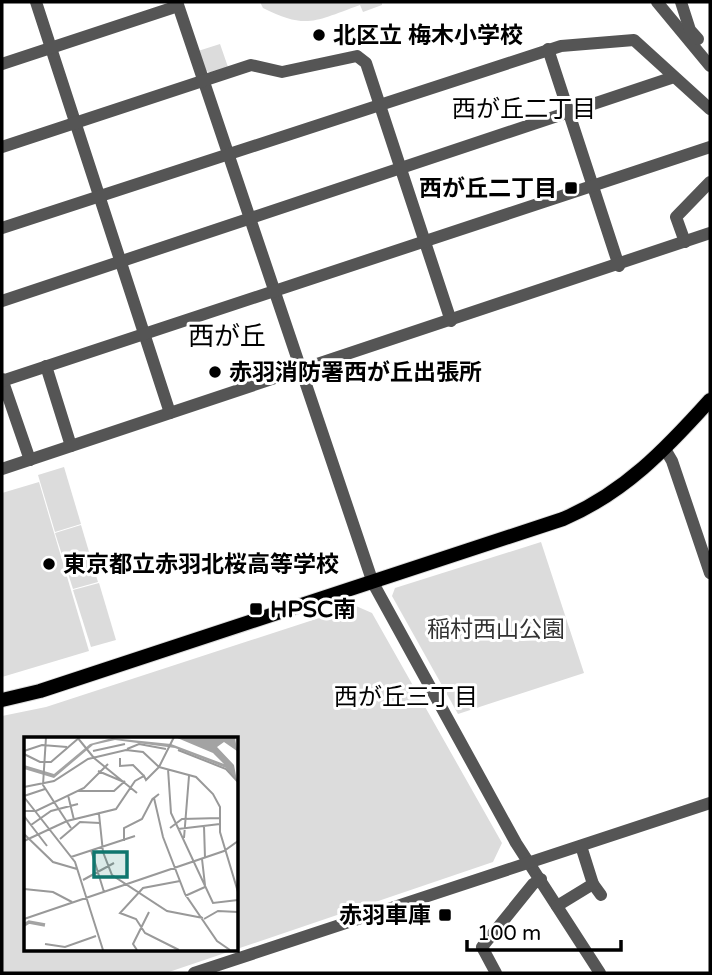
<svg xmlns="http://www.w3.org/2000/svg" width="712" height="975" viewBox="0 0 712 975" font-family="'Varela Round','Noto Sans JP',sans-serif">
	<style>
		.green { fill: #dcdcdc; fill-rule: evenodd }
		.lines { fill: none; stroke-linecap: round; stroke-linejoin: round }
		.major-casing { stroke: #dbdbdb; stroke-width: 16 }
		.minor { stroke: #555; stroke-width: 12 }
		.major { stroke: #000; stroke-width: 14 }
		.poi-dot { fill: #000; stroke: #fff; stroke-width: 2.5 }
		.labels { text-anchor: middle; stroke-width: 6; stroke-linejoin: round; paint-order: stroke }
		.poi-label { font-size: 23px; font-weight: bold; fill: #000; stroke: #fff; text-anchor: start }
		.park-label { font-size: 23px; fill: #333; stroke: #fff }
		.neighbourhood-label { font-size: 24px; fill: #000; stroke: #fff }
		.quarter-label { font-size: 26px; fill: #000; stroke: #fff }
		.inset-river { fill: none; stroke: #a3a3a3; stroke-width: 3.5 }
		.inset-road { fill: none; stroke: #999; stroke-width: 2 }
		.view { fill: #0f766e; fill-opacity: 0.15; stroke: #0f766e; stroke-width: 3.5 }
		.inset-edge { fill: none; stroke: #000; stroke-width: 3.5 }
	</style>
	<rect width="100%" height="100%" fill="#fff"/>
	<g class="green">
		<path d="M260 2H382V5L363 12 360 5C315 21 307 30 263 8Z"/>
		<path d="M220 44 228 67 211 73 204 70 198 51Z"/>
		<path d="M64 467 81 524 55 532 38 475Z"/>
		<path d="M39 482 89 651 2 677V493Z"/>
		<path d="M81 525 98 582 73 589 55 533Z"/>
		<path d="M541 542 584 673 458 714 392 596 395 588Z"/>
		<path d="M99 583 116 640 91 647 73 590Z"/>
		<path d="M356 606 372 613 502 843 493 862 166 973H2V716L46 707ZM26 739H236V949H26Z"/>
	</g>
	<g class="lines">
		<defs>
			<path id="major" d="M2 700 40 691 563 519C624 493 666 449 710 400"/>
		</defs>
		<use href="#major" class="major-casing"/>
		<g class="minor">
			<path d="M36 2 170 413"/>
			<path d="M177 2 373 583 516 843 600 973"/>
			<path d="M657 2 710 66"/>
			<path d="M681 2 690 30 698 39"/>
			<path d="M548 49 619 266"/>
			<path d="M2 64 178 6"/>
			<path d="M2 147 251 65 282 72 357 56 366 63 451 321"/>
			<path d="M2 228 561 46 634 40 710 109"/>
			<path d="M685 242 676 217 710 182"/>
			<path d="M2 301 674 77"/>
			<path d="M46 366 71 446"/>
			<path d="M2 379 30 460"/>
			<path d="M2 381 710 147"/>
			<path d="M665 449 672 461 710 573"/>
			<path d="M2 469 710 233"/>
			<path d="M581 846 593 884 601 895"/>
			<path d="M557 906 593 884"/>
			<path d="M194 973 710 803"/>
			<path d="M496 973 482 947 533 884 541 879"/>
		</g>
		<use href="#major" class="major"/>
	</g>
	<g class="poi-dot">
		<circle cx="319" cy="35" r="7"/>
		<rect x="564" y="181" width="14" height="14" rx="3.5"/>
		<circle cx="215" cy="372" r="7"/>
		<circle cx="49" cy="564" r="7"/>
		<rect x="249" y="602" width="14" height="14" rx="3.5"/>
		<rect x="438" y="908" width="14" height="14" rx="3.5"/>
	</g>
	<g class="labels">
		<g class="poi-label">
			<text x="333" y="43">北区立 梅木小学校</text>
			<text x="557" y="196" text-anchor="end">西が丘二丁目</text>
			<text x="229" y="380">赤羽消防署西が丘出張所</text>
			<text x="63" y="572">東京都立赤羽北桜高等学校</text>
			<text x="270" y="617">HPSC南</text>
			<text x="431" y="923" text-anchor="end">赤羽車庫</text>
		</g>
		<g class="park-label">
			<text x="496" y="637">稲村西山公園</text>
		</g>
		<g class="neighbourhood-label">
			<text x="524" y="117">西が丘二丁目</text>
			<text x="406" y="705">西が丘三丁目</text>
		</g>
		<g class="quarter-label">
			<text x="227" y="345">西が丘</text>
		</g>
	</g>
	<g transform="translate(24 737)">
		<rect width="214" height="214" fill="#fff"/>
		<path d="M151 0H211L213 14 200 5 193 10 210 28 213 44 202 31 151 11 91 3 69 8 30 41 0 32V28L30 37 66 7 88 1 147 7 200 27 189 16Z" fill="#a3a3a3"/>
		<path class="inset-river" d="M0 188 5 185 21 188"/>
		<path class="inset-road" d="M22 0 19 48 47 91M53 0 70 21M103 12 115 7 142 12M154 13 202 32 214 45M0 14 18 8 43 10M69 14 101 7M0 17 16 25H27L56 0M70 21 113 56M96 21V29L109 28 120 39M135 30 172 40 189 57 196 70V95L214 155M135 30 150 0M144 32 147 76 189 166 214 163M74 34 100 45M0 50 30 44 64 22 102 13 119 15 135 30 122 43 120 39 111 44 92 72 43 84 0 104M55 54H90L101 44M135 57 130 61 139 100 161 157 193 204 206 213M44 58 50 83M0 59 21 52M0 60 51 125 79 213M0 74H12L60 51 84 27M75 77 79 115 88 138 143 174 179 181M0 79 23 109M7 88 27 74 54 67M180 89 181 121M146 91 158 82 196 81M154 92 196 87M0 97 29 125 53 132M160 101 165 39M36 102 56 85 76 86M100 104V91L118 82 129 61M67 113 80 155M47 120 111 99M178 122 181 148M59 143 90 126M0 152 29 155 48 165M161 159 181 150M0 182 200 114 214 104M180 182 194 174 214 175M21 207 41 210 72 199M113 213 109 207 125 175M155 213 121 196 112 182 96 176 119 151 156 144"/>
		<path class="view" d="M70 115H103V140H70Z"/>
		<rect width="214" height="214" class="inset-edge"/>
	</g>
	<rect width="712" height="975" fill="none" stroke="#000000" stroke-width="7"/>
	<path d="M467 940v10h154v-10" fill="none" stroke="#000000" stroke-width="3.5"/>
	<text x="477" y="940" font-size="21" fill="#000000" stroke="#ffffff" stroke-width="5" paint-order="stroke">100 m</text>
</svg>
